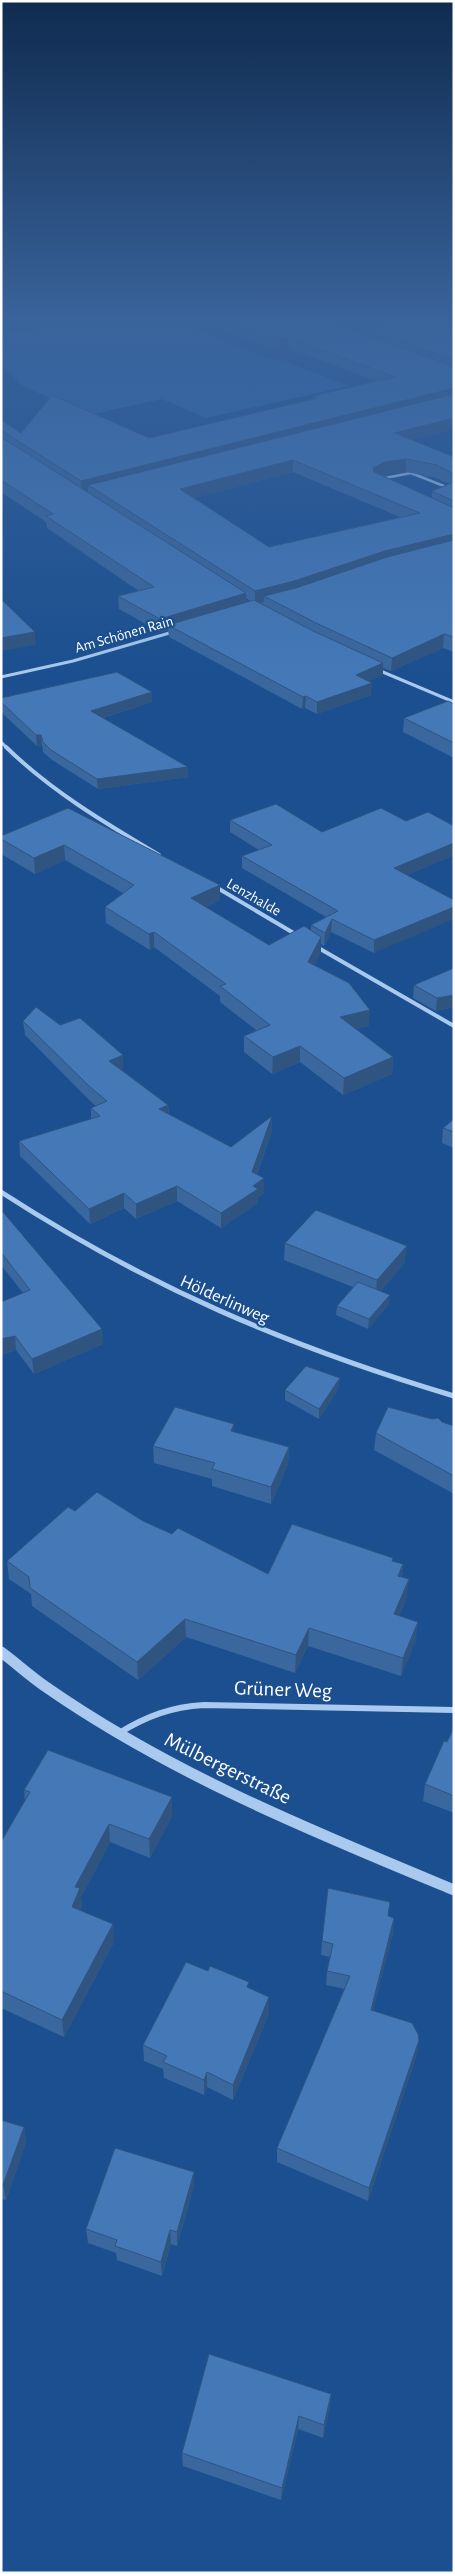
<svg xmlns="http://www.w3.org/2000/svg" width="455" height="2574" viewBox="0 0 455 2574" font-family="'Alegreya Sans',sans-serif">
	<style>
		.green { fill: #2e69ad }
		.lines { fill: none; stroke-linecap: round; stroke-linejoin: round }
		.minor-far4 { stroke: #a9c9ee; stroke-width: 2.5 }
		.minor-far3 { stroke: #a9c9ee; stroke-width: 3 }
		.minor-far2 { stroke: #a9c9ee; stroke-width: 4 }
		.minor-far1 { stroke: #a9c9ee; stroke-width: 5 }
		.minor { stroke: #a9c9ee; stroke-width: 6 }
		.tertiary { stroke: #a9c9ee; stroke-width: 11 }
		.wall { fill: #3a679d; fill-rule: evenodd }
		.shaded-wall { fill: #305480 }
		.building { fill: #4478b7; stroke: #305480; fill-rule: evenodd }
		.labels { text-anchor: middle; stroke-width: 4.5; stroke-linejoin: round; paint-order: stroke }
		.far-street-label { font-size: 15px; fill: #fff; stroke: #1b4f8f }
		.street-label { font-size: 18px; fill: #fff; stroke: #1b4f8f }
		.near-street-label { font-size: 21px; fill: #fff; stroke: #1b4f8f }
	</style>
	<rect width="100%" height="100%" fill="#1b4f8f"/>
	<path class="green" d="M65 317H168L186 323 188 327 269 358 282 360 349 386 206 418 162 399 89 415 23 386 1 365V335L77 322Z"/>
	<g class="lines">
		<path class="minor-far4" d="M380 479 411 473 454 490"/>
		<g class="minor-far3">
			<path d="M378 670 454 702"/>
			<path d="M1 677 73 661 173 632"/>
			<path d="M1 742 7 748"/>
		</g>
		<g class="minor-far2">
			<path d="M6 747C51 791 105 823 159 855"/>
			<path d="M214 886 297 935"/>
			<path d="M315 946 454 1026"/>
		</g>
		<path class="minor-far1" d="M1 1192C148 1287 287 1346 454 1396"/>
		<path class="minor" d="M119 1733C147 1716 171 1707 204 1705L454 1710"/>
		<path class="tertiary" d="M1 1652C16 1663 30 1676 46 1687 171 1774 314 1832 454 1890"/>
	</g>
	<g class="wall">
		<path d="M190 317H454V429L412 440 454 457V652L443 648 391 671 383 668V675L369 681 371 695 317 714 305 708 302 709 169 637 168 630 160 632 119 609 118 596 139 591 47 528 46 522 1 492V420L21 433 149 438 313 400V396L376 381 288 348 279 350ZM293 472 400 517 269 547 194 498ZM406 472 436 478 449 484 432 491V498L382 475 385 474ZM246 598 250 601 246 602Z"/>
		<path d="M152 692V702L103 718 188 777 98 789 52 760 43 752 42 745 37 746 1 712V698Z"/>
		<path d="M454 704V758L403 732 404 718Z"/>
		<path d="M68 808 220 900 206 907 269 945 311 931V925L326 917 242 868V856L259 850 230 832V820L322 832 406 821 454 826V855L407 875 374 953 331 932 324 946 321 944V952L314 965 369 1026 356 1029 393 1057 392 1074 343 1095 300 1062 272 1074 244 1052V1036L256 1030 220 1002V996L154 947 150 950 106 923 105 907 123 893 65 860 35 874 1 854V836Z"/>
		<path d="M454 968V1007L436 1011 413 998 414 985Z"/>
		<path d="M23 1021 60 1025 123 1055V1070H122L168 1105 169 1114 231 1147 272 1131 257 1174 264 1178V1193L258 1197V1203L221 1228 177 1201 136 1219 124 1208 90 1224 20 1156 19 1141 91 1119V1108L96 1106 90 1101 25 1035Z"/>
		<path d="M454 1119V1148L442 1143 443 1128Z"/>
		<path d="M1 1214 103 1344 34 1374 16 1350 1 1355 23 1293 1 1265Z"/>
		<path d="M285 1243 405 1262 381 1291 389 1304 368 1329 336 1315 337 1306 353 1287 284 1260Z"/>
		<path d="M339 1388 319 1419 285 1400V1390Z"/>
		<path d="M442 1422 454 1426V1494L374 1450 376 1433Z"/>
		<path d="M234 1432 289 1447 288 1464 271 1504 212 1486V1479L154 1463 153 1446Z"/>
		<path d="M75 1511 143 1521 172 1534 268 1574 393 1561 403 1564 402 1577 407 1597 399 1616 416 1640 401 1676 308 1646 295 1673 186 1637 138 1680 32 1606 31 1594 9 1579 7 1561Z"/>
		<path d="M454 1728V1813L423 1801 425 1784Z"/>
		<path d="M24 1790 172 1816 150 1858 110 1842 81 1897 82 1906 80 1911 114 1942 64 2037 1 2008V1842L25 1801Z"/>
		<path d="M389 1916 394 1918 393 1933 373 2010 419 2040 417 2054 368 2201 277 2162V2148L345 1989 326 1985 327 1971 330 1957 321 1955 322 1941Z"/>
		<path d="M249 1988 269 2013 233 2100 207 2087 204 2095 164 2078 163 2069 144 2061 143 2045Z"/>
		<path d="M1 2120 24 2127 26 2142 6 2200 1 2199Z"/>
		<path d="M194 2172V2186L177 2246 171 2244 162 2276 117 2260 116 2253 88 2243 86 2229Z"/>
		<path d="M331 2394 330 2407 323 2438 298 2429 281 2500 183 2466 182 2453Z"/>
	</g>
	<g class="shaded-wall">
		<path d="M1 317H5H4L5 324 1 325Z"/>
		<path d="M385 317H433L365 327 364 332 353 334 354 323Z"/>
		<path d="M288 337V348L279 350V339Z"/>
		<path d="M454 388V400L88 485V492L82 493 81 481Z"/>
		<path d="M454 418V429L394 445 395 433Z"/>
		<path d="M406 459V472L385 474 372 480 373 468 385 462Z"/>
		<path d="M293 460V472L180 502V489Z"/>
		<path d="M454 534V546L294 595 264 596V602L255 604V591L385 551Z"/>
		<path d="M246 593V607L168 625V630L160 632V619Z"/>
		<path d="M35 632 36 645 1 651V638Z"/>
		<path d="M444 634 443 648 391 671 392 658Z"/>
		<path d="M383 663V675L356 687V675Z"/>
		<path d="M372 683 371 695 317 714V702Z"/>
		<path d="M152 692V702L92 721 91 711Z"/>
		<path d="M306 696 305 708 302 709 303 697Z"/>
		<path d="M36 735H41L42 745 37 746Z"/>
		<path d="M188 767V777L98 789 97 779Z"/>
		<path d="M454 843V855L393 881 394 868Z"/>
		<path d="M64 845 65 860 35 874 34 858Z"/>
		<path d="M220 885V900L191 914V898Z"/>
		<path d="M454 907V919L374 953V940Z"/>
		<path d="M332 919 331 932 324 946 325 933Z"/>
		<path d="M154 932V947L150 950 149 934Z"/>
		<path d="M321 937V952L308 978V962Z"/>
		<path d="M454 995V1007L436 1011 437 998Z"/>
		<path d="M370 1010 369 1026 339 1033 340 1017Z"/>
		<path d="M300 1046V1062L272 1074 273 1057Z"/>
		<path d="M123 1055V1070L109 1075V1061Z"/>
		<path d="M393 1057 392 1074 343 1095 344 1078Z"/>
		<path d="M168 1105 169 1120 159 1109Z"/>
		<path d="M272 1116V1131L252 1186V1172Z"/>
		<path d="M264 1178V1193L258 1197V1203L221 1228V1213L253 1186Z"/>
		<path d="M177 1186V1201L136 1219V1204Z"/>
		<path d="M124 1193V1208L90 1224 89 1209Z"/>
		<path d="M407 1246 405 1262 376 1297 377 1280Z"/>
		<path d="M390 1295 389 1304 368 1329 369 1319Z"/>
		<path d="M102 1329 103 1344 34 1374 32 1359Z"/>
		<path d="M15 1336 16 1350 1 1355V1339Z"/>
		<path d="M340 1378 339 1388 319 1419V1409Z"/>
		<path d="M234 1424V1441L231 1431Z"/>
		<path d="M289 1447 288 1464 271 1504V1487Z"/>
		<path d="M403 1564 401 1582 398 1576Z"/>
		<path d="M409 1579 407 1597 392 1632 394 1614Z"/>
		<path d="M185 1619 186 1637 138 1680 137 1662Z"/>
		<path d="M418 1622 416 1640 401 1676 403 1658Z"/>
		<path d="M309 1628 308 1646 295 1673 296 1655Z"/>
		<path d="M172 1797V1816L150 1858 149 1839Z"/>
		<path d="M109 1824 110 1842 81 1897 82 1906 74 1925 72 1907 75 1887Z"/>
		<path d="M394 1918 393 1933 370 2024 371 2010Z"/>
		<path d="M113 1924 114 1942 64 2037 62 2020Z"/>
		<path d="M269 1997V2013L233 2100V2085Z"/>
		<path d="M419 2040 417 2054 368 2201 369 2188Z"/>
		<path d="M207 2072V2087L204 2095V2080Z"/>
		<path d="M24 2127 26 2142 6 2200 3 2185Z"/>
		<path d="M194 2172V2186L177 2246V2232Z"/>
		<path d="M170 2230 171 2244 162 2276 161 2262Z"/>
		<path d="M331 2394 330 2407 323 2438 324 2425Z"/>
		<path d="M299 2416 298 2429 281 2500 282 2488Z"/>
	</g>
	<g class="building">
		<path d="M218 317H318L454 367V388L81 481 1 430V420L21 433 52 395 149 438 318 398 313 396 395 377 288 337 279 339Z"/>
		<path d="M335 317H385L354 323Z"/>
		<path d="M415 317H454V360L365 327Z"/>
		<path d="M454 394V418L395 433 454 457V474L437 465 406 459 385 462 373 468 374 472 454 508V534L385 551 294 581 255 591 88 485ZM293 460 420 513 269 547 180 489Z"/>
		<path d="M1 437 246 593 160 619 118 596 154 587 46 516 53 514 1 480Z"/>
		<path d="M454 482V501L432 491Z"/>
		<path d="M454 540V637L444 634 392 658 316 623 264 596 296 588 387 557Z"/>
		<path d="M1 599 35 632 1 638Z"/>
		<path d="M254 600 313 631 383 663 356 675 372 683 317 702 306 696 303 697 168 625Z"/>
		<path d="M117 672 152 692 91 711 188 767 97 779 51 750 43 742 41 735H36L1 702V698Z"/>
		<path d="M448 701 454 704V743L404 718Z"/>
		<path d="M276 804 322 832 381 808 406 821 428 812 454 826V843L394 868 454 900V907L374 940 332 919 325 933 311 925 338 911 242 856 272 845 230 820Z"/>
		<path d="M68 808 220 885 191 898 269 945 304 926 321 937 308 962 349 983 370 1010 340 1017 393 1057 344 1078 300 1046 273 1057 244 1036 270 1025 220 986 226 984 154 932 149 934 105 907 134 885 64 845 34 858 1 839V836Z"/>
		<path d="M454 968V995L437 998 414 985Z"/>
		<path d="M36 1007 60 1025 80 1018 123 1055 109 1061 168 1105 159 1109 231 1147 272 1116 252 1172 264 1178 253 1186 258 1189 221 1213 177 1186 136 1204 124 1193 89 1209 19 1141 100 1116 91 1108 107 1101 89 1086 23 1021Z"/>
		<path d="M454 1119V1132L443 1128Z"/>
		<path d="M316 1210 407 1246 377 1280 285 1243Z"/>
		<path d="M3 1212 102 1329 32 1359 15 1336 1 1339V1302L30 1290 1 1252V1214Z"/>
		<path d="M358 1282 390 1295 369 1319 337 1306Z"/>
		<path d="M306 1366 340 1378 319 1409 285 1390Z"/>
		<path d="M175 1407 234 1424 231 1431 289 1447 271 1487 212 1469 215 1463 153 1446Z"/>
		<path d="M388 1407 432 1419 438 1418 442 1422 454 1426V1476L376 1433Z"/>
		<path d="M97 1492 143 1521 172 1534 178 1528 268 1574 292 1524 393 1558 392 1561 403 1564 398 1576 409 1579 394 1614 418 1622 403 1658 309 1628 296 1655 185 1619 137 1662 30 1588 29 1577 7 1561 68 1507 75 1511Z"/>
		<path d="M454 1728V1796L425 1784 444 1741 447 1742Z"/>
		<path d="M48 1750 172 1797 149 1839 109 1824 75 1887 80 1888 72 1907 113 1924 62 2020 1 1991V1842L30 1792 24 1790Z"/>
		<path d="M328 1888 390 1902 388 1916 394 1918 371 2010 412 2023 418 2034 419 2040 369 2188 277 2148 350 1976 327 1971 333 1944 322 1941Z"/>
		<path d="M186 1962 208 1971 210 1966 249 1982 247 1987 269 1997 233 2085 207 2072 204 2080 163 2062 167 2056 143 2045Z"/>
		<path d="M1 2120 24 2127 3 2185H1Z"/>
		<path d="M115 2148 194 2172 177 2232 170 2230 161 2262 115 2246 117 2240 86 2229Z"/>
		<path d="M209 2354 331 2394 324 2425 299 2416 282 2488 182 2453Z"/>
	</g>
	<linearGradient id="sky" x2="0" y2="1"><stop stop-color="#0f2b4f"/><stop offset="0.47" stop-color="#39639b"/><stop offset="1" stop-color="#39639b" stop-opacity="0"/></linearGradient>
	<rect width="455" height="677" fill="url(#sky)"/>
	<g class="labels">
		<g class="far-street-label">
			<text transform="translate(124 634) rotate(-16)" y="5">Am Schönen Rain</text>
			<text transform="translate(254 897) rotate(30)" y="5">Lenzhalde</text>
		</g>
		<g class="street-label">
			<text transform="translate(225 1299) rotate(24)" y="6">Hölderlinweg</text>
		</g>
		<g class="near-street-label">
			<text transform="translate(283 1689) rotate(2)" y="7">Grüner Weg</text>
			<text transform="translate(228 1768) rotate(26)" y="7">Mülbergerstraße</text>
		</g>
	</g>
	<rect width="455" height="2574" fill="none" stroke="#ffffff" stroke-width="5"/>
</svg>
